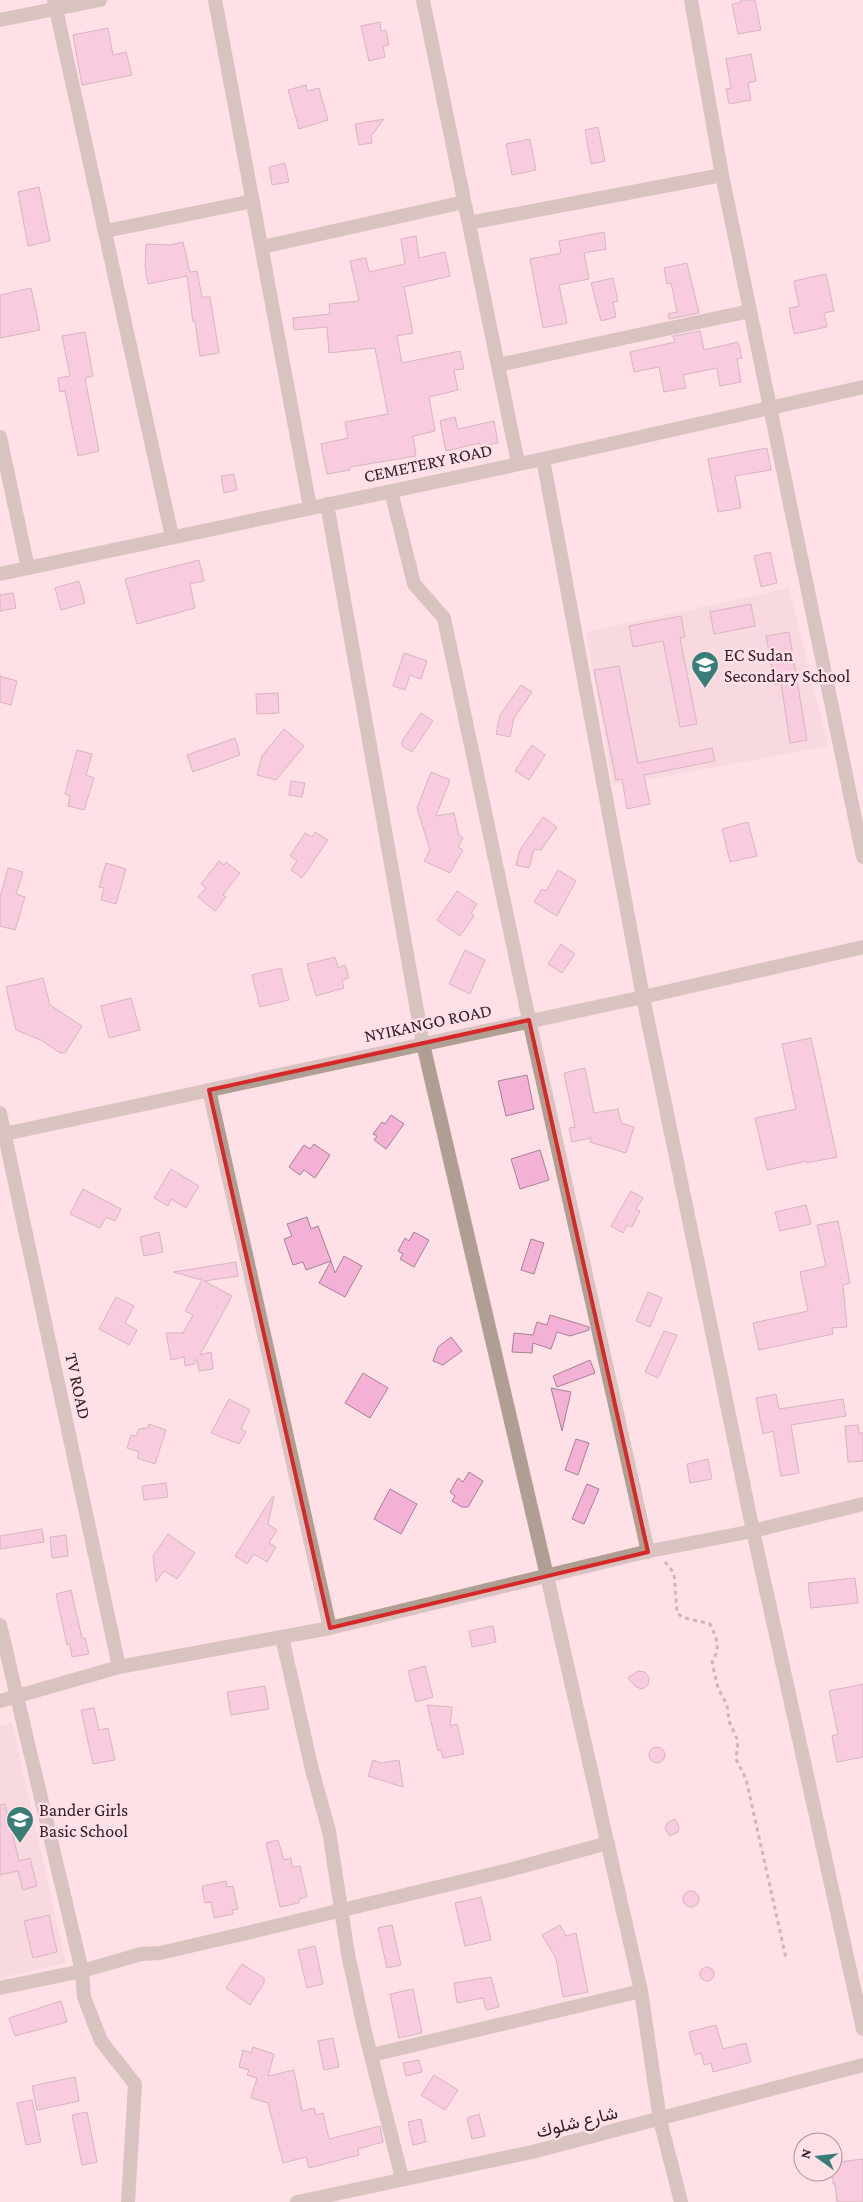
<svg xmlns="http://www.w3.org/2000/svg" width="863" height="2202" viewBox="0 0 863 2202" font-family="'Crimson Pro',Vazirmatn,serif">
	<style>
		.built { fill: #f2d0d7 }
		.building { fill: #f2b1d5; stroke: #a78196 }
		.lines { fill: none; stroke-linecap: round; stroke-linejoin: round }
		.path { stroke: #977f84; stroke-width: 3; stroke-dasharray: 4 4; stroke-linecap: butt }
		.minor { stroke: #ae9f92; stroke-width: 14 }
		.tertiary { stroke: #ae9f92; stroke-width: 14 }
		.marked { fill: none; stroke: #d62828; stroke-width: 4; stroke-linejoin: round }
		.labels { text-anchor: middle; stroke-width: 5; stroke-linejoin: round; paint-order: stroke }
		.street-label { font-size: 18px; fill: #342226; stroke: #fee0e6 }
		.poi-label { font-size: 18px; fill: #342226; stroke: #fee0e6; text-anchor: start }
	</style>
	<rect width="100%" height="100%" fill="#fee0e6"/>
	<g class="built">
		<path d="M789 588 828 746 613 786 586 632Z"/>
		<path d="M12 1723 66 1963 0 1978V1726Z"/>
	</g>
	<g class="building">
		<path d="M741 0H755L761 30 738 34 732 4 741 2Z"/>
		<path d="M380 22 381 31 386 30 389 45 383 46 385 57 369 61 361 26Z"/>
		<path d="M108 28 113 55 126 52 132 75 82 85 73 35Z"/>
		<path d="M751 54 756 81 748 83 751 100 729 104 726 89 731 88 726 59Z"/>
		<path d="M306 85 307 91 319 88 328 120 299 129 288 90Z"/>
		<path d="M384 119 371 136 372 143 359 145 355 124Z"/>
		<path d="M598 127 605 161 591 164 585 130Z"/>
		<path d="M530 139 536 170 512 175 506 144Z"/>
		<path d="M285 163 289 182 272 185 269 167Z"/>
		<path d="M39 187 50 241 28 246 18 192Z"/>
		<path d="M604 232 606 249 584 253 589 279 559 285 567 323 543 328 530 259 561 253 559 241Z"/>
		<path d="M416 236 419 258 445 252 450 276 404 287 413 333 397 336 402 363 460 351 464 369 454 370 458 390 429 397 435 431 413 436 416 456 350 467V470L327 474 321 444 348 438 345 422 388 414 375 348 329 353 327 327 294 330 293 318 330 314 329 304 359 301 350 261 366 258 369 272 405 264 401 239Z"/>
		<path d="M183 242 190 272 197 271 202 297H210L219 353 200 356 195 321 193 322 187 276 148 284 145 267 146 244 170 245Z"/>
		<path d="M687 263 699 313 669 319 668 314 677 312 671 283 667 284 664 268Z"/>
		<path d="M826 274 834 311 824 313 827 327 794 334 789 308 799 306 794 281Z"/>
		<path d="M613 278 618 301 613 302 616 317 601 321 591 283Z"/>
		<path d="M31 288 40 330 0 338V295Z"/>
		<path d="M700 331 704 350 738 342 742 358 737 359 741 382 720 386 717 368 683 375 686 388 664 392 659 367 634 372 630 352 675 342 673 336Z"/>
		<path d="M85 332 93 376 85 378 99 451 78 456 65 391 60 392 58 378 70 376 62 336Z"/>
		<path d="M455 417 458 429 494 421 498 443 480 446V443L446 451 440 421Z"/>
		<path d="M767 448 771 470 735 476 741 508 718 512 708 459Z"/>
		<path d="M234 474 237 490 224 493 221 476Z"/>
		<path d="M770 552 777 583 761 587 754 556Z"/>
		<path d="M199 560 204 581 190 584 195 608 137 624 125 579Z"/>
		<path d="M79 581 85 603 61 610 55 588Z"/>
		<path d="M13 593 16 608 0 611V595Z"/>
		<path d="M751 604 755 626 714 634 710 612Z"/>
		<path d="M681 616 685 637 680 638 697 724 680 727 663 641 633 647 629 626Z"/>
		<path d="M789 632 807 740 790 743 781 683 775 685 766 636Z"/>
		<path d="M404 653 427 661 421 679 410 675 405 690 393 686Z"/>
		<path d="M619 666 638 763 712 748 715 761 644 775 650 804 627 809 622 779 616 780 594 670Z"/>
		<path d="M0 676 17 681 11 705 0 702Z"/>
		<path d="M521 685 532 692 514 718 510 737 496 734 500 715Z"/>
		<path d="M278 693 279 713 257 714 256 694Z"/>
		<path d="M421 713 433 721 412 752 402 746V741Z"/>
		<path d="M284 729 304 746 276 780 257 775 262 756Z"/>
		<path d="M235 738 240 755 193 772 187 755Z"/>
		<path d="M532 745 545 755 529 780 515 771Z"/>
		<path d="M77 750 92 754 86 775 94 778 84 810 68 806 70 796 65 794Z"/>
		<path d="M431 772 450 780 436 816 454 813 459 835 463 838 458 847 463 850 450 873 424 861 430 850 417 808Z"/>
		<path d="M291 781 305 783 302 797 289 795Z"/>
		<path d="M543 817 557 827 541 850 534 849 529 868 516 865 520 850Z"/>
		<path d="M748 822 757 856 730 862 722 829Z"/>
		<path d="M315 832 328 840 302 878 291 870 297 861 290 856 305 833 312 837Z"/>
		<path d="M219 861 224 865 226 862 240 873 223 895 226 897 215 911 198 897 206 888 201 884Z"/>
		<path d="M106 863 126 869 116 904 101 900 104 888 99 887Z"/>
		<path d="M8 868 23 872 16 894 25 897 15 930 0 926V897Z"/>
		<path d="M558 870 576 881 557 916 534 902 542 889 546 891Z"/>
		<path d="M457 891 477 904 471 913 474 916 460 936 437 920Z"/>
		<path d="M561 944 575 954 562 973 548 964Z"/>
		<path d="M465 950 485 960 470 994 449 984Z"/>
		<path d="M335 957 338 968 345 965 349 978 342 980 344 988 316 996 307 964Z"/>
		<path d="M281 968 289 1000 260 1007 252 975Z"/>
		<path d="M43 978 50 1005 82 1026 65 1053H60L41 1040 16 1030 6 987Z"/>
		<path d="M131 998 140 1030 109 1038 101 1006Z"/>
		<path d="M811 1038 837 1157 807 1163V1161L767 1170 755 1118 796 1109 782 1044Z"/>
		<path d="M585 1068 594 1113 618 1109 621 1123 634 1127 626 1153 590 1142 591 1138 572 1142 569 1128 575 1127 564 1073Z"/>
		<path d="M527 1075 534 1109 506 1116 498 1081Z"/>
		<path d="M391 1115 404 1124 386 1149 374 1140 377 1136 373 1134 382 1122 385 1124Z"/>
		<path d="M314 1144 330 1155 315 1178 304 1170 300 1175 289 1167 304 1145 310 1149Z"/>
		<path d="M540 1150 549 1180 520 1189 511 1159Z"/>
		<path d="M171 1169 199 1186 186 1208 171 1199 168 1206 154 1198Z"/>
		<path d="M83 1189 121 1209 115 1221 106 1217 100 1228 70 1214Z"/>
		<path d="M631 1191 643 1198 636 1209 640 1211 632 1227 627 1225 623 1233 611 1226Z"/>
		<path d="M806 1205 811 1224 780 1231 775 1212Z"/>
		<path d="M307 1217 311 1229 318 1226 331 1261 306 1270 303 1262 293 1265 284 1239 292 1236 287 1224Z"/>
		<path d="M838 1221 850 1283 843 1285 847 1327 832 1328 833 1334 759 1350 753 1323 808 1311 800 1272 826 1266 817 1225Z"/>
		<path d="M159 1232 163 1252 144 1256 140 1237Z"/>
		<path d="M414 1232 429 1240 414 1267 400 1259 403 1254 398 1251 405 1238 409 1241Z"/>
		<path d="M531 1239 544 1243 534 1274 521 1270Z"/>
		<path d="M344 1256 362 1266 345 1297 319 1283 331 1261 335 1273Z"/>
		<path d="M236 1262 238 1276 204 1281 232 1296 200 1355 211 1352 213 1369 199 1371 197 1359 194 1364 185 1366 184 1357 171 1360 166 1333H183L193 1315 185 1311 202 1280 173 1272Z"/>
		<path d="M648 1292 662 1298 650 1327 636 1321Z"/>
		<path d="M116 1297 134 1306 125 1323 137 1330 129 1345 99 1329Z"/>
		<path d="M550 1315 589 1327V1330L570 1336 557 1332 551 1349 533 1343 532 1353 512 1352 514 1333 533 1335 537 1322 547 1325Z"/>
		<path d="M664 1331 677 1335 658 1378 645 1372Z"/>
		<path d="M451 1337 462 1351 443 1365 433 1361 438 1347Z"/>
		<path d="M590 1360 595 1373 557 1387 553 1376Z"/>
		<path d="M363 1373 388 1388 370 1418 345 1403Z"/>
		<path d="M551 1388 571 1392 562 1431Z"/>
		<path d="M776 1394 779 1409 843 1399 846 1416 791 1425 799 1473 781 1476 773 1431 763 1434 756 1398Z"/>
		<path d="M229 1399 250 1410 241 1429 246 1432 239 1444 211 1433Z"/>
		<path d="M149 1424 166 1430 155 1464 137 1458 139 1452 127 1448 131 1435 136 1436 139 1429 148 1428Z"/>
		<path d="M858 1425 859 1433H863V1461L848 1462 845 1426Z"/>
		<path d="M576 1439 589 1443 578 1475 565 1470Z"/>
		<path d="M708 1459 712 1479 690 1483 687 1464Z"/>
		<path d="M469 1472 483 1481 468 1507H462L452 1501 455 1496 450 1492 458 1478 463 1482Z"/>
		<path d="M166 1483 168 1497 144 1500 142 1486Z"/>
		<path d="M587 1484 599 1489 584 1524 572 1519Z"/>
		<path d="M390 1489 417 1504 401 1534 374 1519Z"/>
		<path d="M272 1497H274L268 1524 277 1530 269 1543 276 1547 267 1562 254 1554 247 1564 235 1556Z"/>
		<path d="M42 1529 44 1542 0 1549V1536Z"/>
		<path d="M168 1534 195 1553 177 1579 164 1571 156 1582 153 1556Z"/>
		<path d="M66 1535 68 1556 52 1558 50 1537Z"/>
		<path d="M855 1578 858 1603 811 1608 808 1583Z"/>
		<path d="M71 1590 82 1638H85L89 1654 72 1657 70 1644 67 1645 56 1594Z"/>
		<path d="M493 1626 496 1642 472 1647 469 1631Z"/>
		<path d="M425 1666 433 1697 416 1702 408 1671Z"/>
		<path d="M638 1671 645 1672 649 1678 648 1685 642 1689 636 1687 628 1678Z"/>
		<path d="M863 1684V1757L837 1762 832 1736 838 1734 829 1691Z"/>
		<path d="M265 1686 269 1709 231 1715 227 1692Z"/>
		<path d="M427 1705 452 1707 450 1726 457 1724 464 1754 443 1758 441 1750 438 1751Z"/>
		<path d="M94 1708 99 1730 108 1728 115 1760 93 1764 81 1710Z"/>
		<circle cx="657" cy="1755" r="8"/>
		<path d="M373 1760 381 1763 399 1760 403 1787 368 1776Z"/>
		<path d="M5 1804 19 1861 30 1858 37 1886 23 1890 18 1871 0 1875V1805Z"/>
		<path d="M675 1819 679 1827 678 1832 670 1836 665 1829 667 1823Z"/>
		<path d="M278 1840 284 1860 291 1858 292 1867 300 1866 307 1897 299 1899V1903L280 1907 266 1843Z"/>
		<path d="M226 1881 227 1887 233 1886 238 1909 232 1910 233 1914 214 1918 211 1902 205 1903 202 1886Z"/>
		<circle cx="691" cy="1899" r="8"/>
		<path d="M481 1897 491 1940 465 1946 455 1903Z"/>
		<path d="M49 1915 57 1952 33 1958 24 1921Z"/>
		<path d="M392 1925 401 1965 387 1968 378 1928Z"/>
		<path d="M560 1925 566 1936 576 1933 588 1992 563 1997 556 1958 542 1935Z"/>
		<path d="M315 1946 323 1984 307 1988 298 1950Z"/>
		<path d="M242 1964 264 1978V1983L250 2005 226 1988Z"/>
		<circle cx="707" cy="1974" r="7"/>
		<path d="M491 1977 499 2007 486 2010 483 1998 457 2003 454 1983Z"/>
		<path d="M413 1989 422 2033 399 2038 390 1994Z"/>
		<path d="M61 2001 67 2022 15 2036 9 2018Z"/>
		<path d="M716 2025 723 2049 746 2043 751 2062 713 2072 711 2063 704 2065 701 2053 695 2055 689 2032Z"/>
		<path d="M333 2038 339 2067 324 2070 318 2041Z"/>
		<path d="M253 2047 274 2054 268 2076 294 2070 302 2111 314 2108 316 2115 323 2113 329 2139 380 2126 383 2142 358 2149 359 2155 309 2168 306 2157 283 2163 268 2103 251 2098 257 2078 247 2075 249 2070 239 2067 243 2050 251 2053Z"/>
		<path d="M419 2060 422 2072 406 2076 403 2063Z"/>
		<path d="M434 2075 458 2090 445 2110 421 2095Z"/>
		<path d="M75 2077 79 2101 37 2110 32 2086Z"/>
		<path d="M32 2100 41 2142 26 2145 17 2103Z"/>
		<path d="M87 2112 97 2162 82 2165 72 2115Z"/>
		<path d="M479 2114 485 2136 472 2139 467 2118Z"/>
		<path d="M421 2119 426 2142 413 2145 408 2122Z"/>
		<path d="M863 2159V2202H837L835 2184H833V2169L839 2168V2162Z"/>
	</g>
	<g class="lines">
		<path class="path" d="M665 1562 674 1573 677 1613C686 1621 699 1620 710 1624 717 1639 721 1647 712 1662L718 1688 727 1705 729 1721 738 1741 736 1759 746 1779 786 1958"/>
		<g class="minor">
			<path d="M54 0 172 537"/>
			<path d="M215 0 310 507"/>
			<path d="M423 0 518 463"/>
			<path d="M691 0 722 175 863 857"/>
			<path d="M0 20 100 0"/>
			<path d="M469 223 722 175"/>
			<path d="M106 231 253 201"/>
			<path d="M262 247 464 202"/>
			<path d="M498 365 750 311"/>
			<path d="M0 437 28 568"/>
			<path d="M543 459 643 997 753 1531 863 2029"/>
			<path d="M391 491 414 584 444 618 529 1020 648 1552"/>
			<path d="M327 504 423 1044 547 1576 641 1991 660 2120 681 2202"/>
			<path d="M0 574 543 459 863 387"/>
			<path d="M209 1090 330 1628"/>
			<path d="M0 1113 119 1667"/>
			<path d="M0 1625 82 1971 84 1997 101 2041 135 2084 128 2202"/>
			<path d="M282 1637 312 1770 329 1831 348 1954 365 2032 402 2178"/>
			<path d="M0 1701 119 1667 330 1628 645 1552 753 1531 863 1504"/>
			<path d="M0 1988 82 1971 141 1954 160 1953 255 1931 509 1870 608 1843"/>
			<path d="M372 2055 641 1991"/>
		</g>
		<g class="tertiary">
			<path d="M0 1135 643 997 863 947"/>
			<path d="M297 2202 532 2152 863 2065"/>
		</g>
	</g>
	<path d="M0 0H863V2202H0ZM529 1020 648 1552 330 1628 209 1090Z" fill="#fee0e6" fill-opacity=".55" fill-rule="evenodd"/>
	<path class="marked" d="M529 1020 648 1552 330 1628 209 1090Z"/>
	<defs>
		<symbol id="school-pin" viewBox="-11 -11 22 30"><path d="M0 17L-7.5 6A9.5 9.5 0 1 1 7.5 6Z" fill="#387e76" stroke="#fee0e6"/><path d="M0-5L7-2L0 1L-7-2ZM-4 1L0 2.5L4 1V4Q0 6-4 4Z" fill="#fff"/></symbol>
	</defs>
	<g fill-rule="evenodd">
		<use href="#school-pin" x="689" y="649" width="32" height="43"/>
		<use href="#school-pin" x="4" y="1804" width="32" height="43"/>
	</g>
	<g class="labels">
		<g class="street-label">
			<text transform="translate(428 463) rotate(-12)" y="6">CEMETERY ROAD</text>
			<text transform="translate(428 1023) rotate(-12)" y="6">NYIKANGO ROAD</text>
			<text transform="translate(78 1386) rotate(78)" y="6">TV ROAD</text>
			<text transform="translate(577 2122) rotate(-14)" y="6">شارع شلوك</text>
		</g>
		<g class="poi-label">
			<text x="724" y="661">EC Sudan<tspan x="724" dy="21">Secondary School</tspan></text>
			<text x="39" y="1816">Bander Girls<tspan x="39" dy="21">Basic School</tspan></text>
		</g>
	</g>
	<g transform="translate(818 2157) rotate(285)"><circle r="24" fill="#fee0e6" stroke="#ad9499"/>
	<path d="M0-4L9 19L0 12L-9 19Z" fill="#387e76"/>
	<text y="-8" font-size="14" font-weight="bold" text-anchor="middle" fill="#342226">N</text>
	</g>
</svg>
